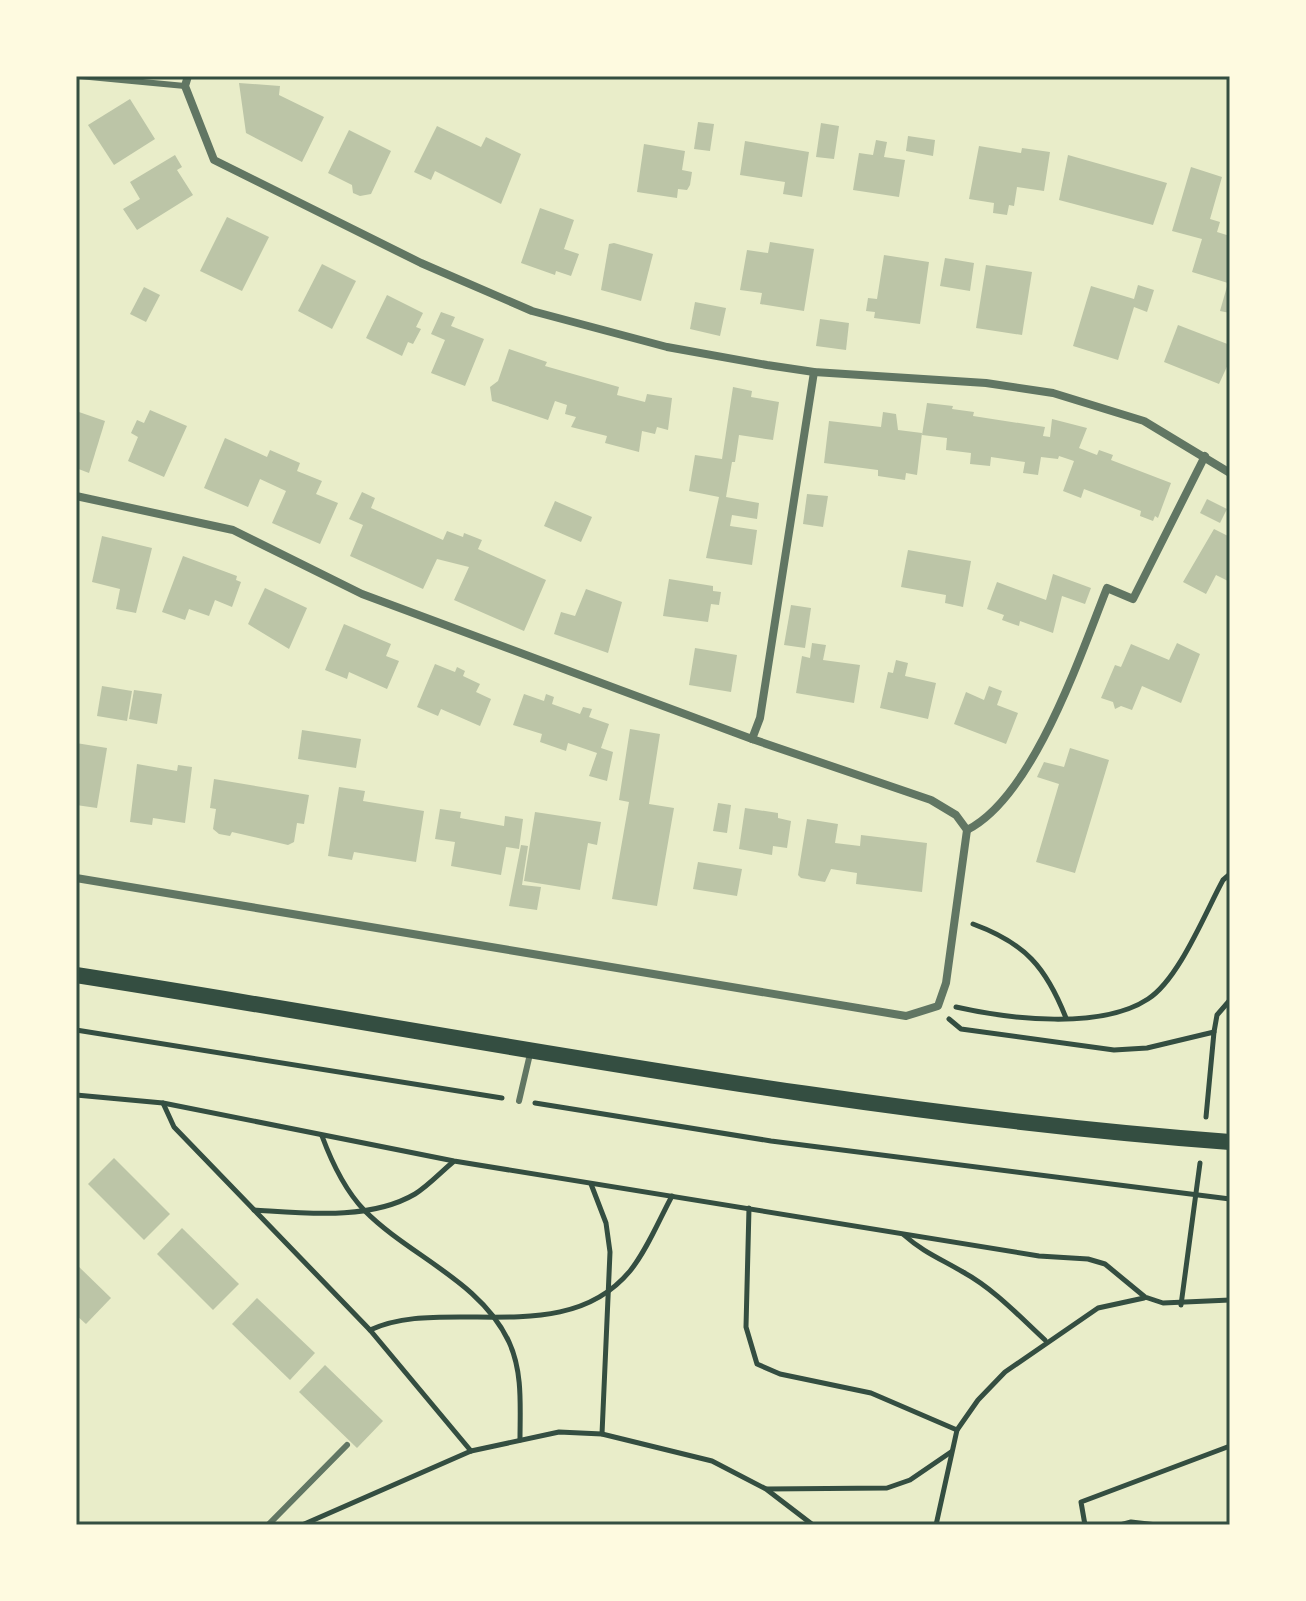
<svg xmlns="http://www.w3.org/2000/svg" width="1306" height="1601" viewBox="0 0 1306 1601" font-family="'Asap Condensed',sans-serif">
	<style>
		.building { fill: #bcc5a7 }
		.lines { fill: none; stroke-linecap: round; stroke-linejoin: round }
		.path { stroke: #344e41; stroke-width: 5 }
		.service { stroke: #617663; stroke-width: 6 }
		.minor { stroke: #617663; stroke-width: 8 }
		.secondary { stroke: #344e41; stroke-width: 16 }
		.neatline { fill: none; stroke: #344e41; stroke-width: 3 }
	</style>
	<rect width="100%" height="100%" fill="#e9edc9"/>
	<g class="building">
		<path d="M239 83 280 86 279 95 324 117 302 162 246 133Z"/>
		<path d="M130 99 155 139 114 165 88 125Z"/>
		<path d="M698 122 714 124 710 151 694 149Z"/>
		<path d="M821 123 839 126 834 159 816 157Z"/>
		<path d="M437 126 481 147 486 137 521 154 501 204 435 171 431 180 414 172Z"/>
		<path d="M349 130 391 151 371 194 360 196 353 193 352 185 328 173Z"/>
		<path d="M908 136 935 140 933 156 906 151Z"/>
		<path d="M876 140 887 142 884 157 905 160 899 197 853 190 859 153 873 155Z"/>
		<path d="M745 141 809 152 802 197 783 194 785 182 740 175Z"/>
		<path d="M644 144 685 151 682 170 692 172 690 185 687 190 678 189 677 198 637 192Z"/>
		<path d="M979 146 1021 153 1022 148 1050 152 1044 191 1017 187 1014 206 1009 205 1007 215 993 213 994 203 969 199Z"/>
		<path d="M175 155 182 167 177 170 193 195 137 230 123 209 140 199 130 182Z"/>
		<path d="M1068 155 1167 183 1153 225 1059 200Z"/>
		<path d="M1191 167 1222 177 1210 219 1220 222 1217 232 1230 236V313L1220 311 1228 283 1192 272 1202 239 1172 231Z"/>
		<path d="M540 208 574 220 564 249 579 254 571 276 556 271 555 275 521 263Z"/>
		<path d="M227 217 269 237 242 291 200 271Z"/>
		<path d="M770 242 814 249 804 311 760 304 762 293 740 290 747 250 768 253Z"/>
		<path d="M614 243 653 254 641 301 601 290 609 244Z"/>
		<path d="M884 255 929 262 920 324 874 318 875 312 866 311 868 298 877 299Z"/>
		<path d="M945 258 974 263 970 291 940 286Z"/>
		<path d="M322 264 356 281 332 329 298 311Z"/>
		<path d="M986 265 1032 272 1022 335 976 328Z"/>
		<path d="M1138 285 1154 290 1147 312 1134 307 1118 360 1073 346 1091 286 1134 299Z"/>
		<path d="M144 287 160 295 146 322 130 314Z"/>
		<path d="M387 295 423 313 416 327 421 329 413 344 408 342 402 356 366 338Z"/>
		<path d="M695 302 726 308 720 336 690 329Z"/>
		<path d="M441 312 455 317 451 326 484 339 465 386 431 373 445 340 431 334Z"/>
		<path d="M820 319 849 323 846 350 816 346Z"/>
		<path d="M1178 325 1230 345V360L1219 384 1164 362Z"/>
		<path d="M509 349 547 362 545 366 619 387 617 395 645 402 647 394 672 398 668 430 657 427 655 434 642 431 639 452 605 443 607 436 571 427 576 417 565 414 567 405 555 401 548 420 492 401 490 387 498 381Z"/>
		<path d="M733 387 752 391 751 397 779 402 773 440 739 435 735 462H732L726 497 759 503 757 519 732 515 730 526 757 530 752 565 706 558 719 497 689 491 695 455 722 459Z"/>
		<path d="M927 403 953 406 952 409 974 412 973 416 1045 427 1043 436 1050 437 1052 419 1087 428 1079 448 1097 455 1099 450 1113 455 1111 460 1171 483 1158 518 1155 516 1153 521 1140 516 1141 511 1084 489 1081 498 1063 491 1074 461 1059 456 1058 459 1041 457 1038 475 1023 473 1025 462 991 457 990 466 970 464 971 453 946 450 947 438 922 435Z"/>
		<path d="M150 410 187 426 164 477 128 461 138 437 131 433 137 420 144 423Z"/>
		<path d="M76 411 105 421 89 473 76 468Z"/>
		<path d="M883 412 896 414 898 430 922 433 917 475 906 473 905 480 878 476V470L824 463 829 421 881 427Z"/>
		<path d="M225 438 267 457 270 450 300 463 297 471 322 481 316 494 338 503 320 544 272 523 286 491 260 479 248 507 204 488Z"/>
		<path d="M362 492 375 498 371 508 443 540 447 531 463 537 464 533 482 540 478 549 546 580 524 631 454 600 469 567 437 559 423 589 350 556 363 525 349 519Z"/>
		<path d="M807 494 828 496 823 527 803 524Z"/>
		<path d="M1207 499 1227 509 1220 523 1200 513Z"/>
		<path d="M555 501 592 517 581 542 544 526Z"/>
		<path d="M1214 529 1230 537V582L1216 575 1206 594 1183 582Z"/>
		<path d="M102 536 152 548 136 613 116 609 120 589 92 582Z"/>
		<path d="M908 550 971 561 963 607 945 603 946 595 901 587Z"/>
		<path d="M183 556 237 576 236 580 241 582 232 607 215 600 209 616 189 609 185 620 162 612Z"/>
		<path d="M1053 574 1091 588 1085 604 1062 596 1053 633 1020 621 1019 626 1002 620 1004 615 987 609 997 582 1046 600Z"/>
		<path d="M669 579 713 586V591L721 592 719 605 711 604 708 622 663 616Z"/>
		<path d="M265 588 307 608 289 649 248 624Z"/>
		<path d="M586 589 622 602 608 653 554 634 561 612 575 616Z"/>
		<path d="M791 605 811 608 805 648 784 645Z"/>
		<path d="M344 624 391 644 386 656 399 661 387 689 349 672 347 679 325 670Z"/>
		<path d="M812 643 826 645 823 660 860 665 854 703 796 693 802 656 810 658Z"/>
		<path d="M1177 643 1200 654 1181 703 1142 686 1132 710 1121 706 1115 709 1113 702 1101 698 1115 665 1121 667 1131 644 1169 660Z"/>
		<path d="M695 648 737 655 731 692 689 685Z"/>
		<path d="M896 660 908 663 905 676 936 683 928 719 880 708 888 672 893 673Z"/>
		<path d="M435 664 455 672 457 667 465 671 463 676 480 684 476 692 491 699 480 726 441 709 438 716 417 707Z"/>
		<path d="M102 686 132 691 127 721 97 716Z"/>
		<path d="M989 686 1002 691 997 705 1018 713 1006 744 954 724 966 692 984 700Z"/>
		<path d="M134 690 162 694 157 724 129 719Z"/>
		<path d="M524 694 544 701 546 694 554 697 552 704 580 714 583 707 592 709 589 717 609 724 601 748 613 752 607 781 589 776 597 753 568 743 566 751 540 742 542 734 513 725Z"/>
		<path d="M630 729 660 734 649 804 674 808 657 906 612 899 629 802 619 800Z"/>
		<path d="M302 730 361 739 356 768 298 759Z"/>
		<path d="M76 743 107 748 97 808 76 805Z"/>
		<path d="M1070 748 1109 760 1075 873 1036 862 1059 784 1037 777 1044 762 1064 767Z"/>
		<path d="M137 764 177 771 178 765 192 767 185 823 153 818 152 825 130 822Z"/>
		<path d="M214 779 309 795 304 824 297 823 294 842 288 845 232 832 230 836 219 834 213 829 216 809 210 808Z"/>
		<path d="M339 787 365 791 363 801 424 811 416 862 354 852 352 860 328 856Z"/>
		<path d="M718 803 731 805 727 833 713 831Z"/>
		<path d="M745 808 778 813V818L791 821 787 848 773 846 772 855 739 849Z"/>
		<path d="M440 809 461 812 460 818 504 826 505 816 523 819 519 849 506 847 501 875 451 866 455 842 435 839Z"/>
		<path d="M535 812 601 822 597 845 588 843 580 890 524 881Z"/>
		<path d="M807 819 838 824 835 843 860 846 861 835 927 843 922 892 856 884 857 873 831 869 825 882 801 878 798 875Z"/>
		<path d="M521 845 528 846 522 885 541 887 537 910 509 906Z"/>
		<path d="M698 862 742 869 737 896 693 889Z"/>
		<path d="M114 1158 170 1214 144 1240 88 1184Z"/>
		<path d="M182 1228 239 1284 213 1310 157 1254Z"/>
		<path d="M76 1264 111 1298 86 1324 76 1315Z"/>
		<path d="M257 1298 315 1353 290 1380 232 1324Z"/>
		<path d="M325 1365 383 1421 357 1448 299 1392Z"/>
	</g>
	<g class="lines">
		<g class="path">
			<path d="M973 924C1025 943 1046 967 1066 1018"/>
			<path d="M956 1007C1009 1019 1101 1030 1148 999 1179 979 1205 913 1223 880L1230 874"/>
			<path d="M949 1019 961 1029 1114 1050 1147 1048 1214 1032 1206 1117"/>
			<path d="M76 1030 502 1098"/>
			<path d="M1214 1032 1217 1015 1230 1000"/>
			<path d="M76 1095 163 1103 454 1161 1039 1256 1088 1259 1105 1264 1145 1297 1163 1303 1230 1300"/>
			<path d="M163 1103 174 1127 370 1330 471 1451"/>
			<path d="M535 1103 771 1141 1230 1199"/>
			<path d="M322 1136C332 1163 344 1189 364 1210 409 1256 481 1281 509 1342 523 1372 520 1407 520 1440"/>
			<path d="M591 1184 606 1223 610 1252 602 1434"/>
			<path d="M749 1208 746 1327 757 1364 780 1374 871 1393 957 1430"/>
			<path d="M254 1210C303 1213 369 1221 415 1194 428 1186 441 1172 453 1162"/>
			<path d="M904 1235C923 1252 941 1259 963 1272 994 1289 1019 1316 1045 1340"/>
			<path d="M1181 1305 1200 1163"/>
			<path d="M370 1330C398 1317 430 1317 460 1317 521 1317 587 1323 630 1271 647 1250 659 1220 672 1196"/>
			<path d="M767 1489 887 1488 910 1480 951 1452"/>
			<path d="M302 1525 471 1451 559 1432 602 1434 712 1461 766 1489 813 1525"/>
			<path d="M936 1525 957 1430 978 1400 1005 1372 1098 1308 1144 1298"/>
			<path d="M1085 1525 1081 1502 1230 1446"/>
			<path d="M1120 1525 1131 1522 1157 1525"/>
		</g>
		<g class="service">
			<path d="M79 76 185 86"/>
			<path d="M519 1101 530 1054"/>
			<path d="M268 1525 347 1445"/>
		</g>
		<g class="minor">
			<path d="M188 76 185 86 214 160 421 263 532 311 667 347 767 365 814 372 986 383 1053 393 1144 421 1230 473"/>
			<path d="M76 496 233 530 362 594 752 739 931 800 956 815 967 830 946 983 938 1006 906 1016 76 878"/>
			<path d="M752 739 760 718 814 372"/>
			<path d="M967 830C1033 797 1080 656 1107 588L1133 599 1205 456"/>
		</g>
		<path class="secondary" d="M76 975C460 1035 842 1113 1230 1142"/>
	</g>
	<rect width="1306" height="1601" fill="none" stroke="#fefae0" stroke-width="156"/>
	<rect x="78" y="78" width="1150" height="1445" class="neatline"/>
</svg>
